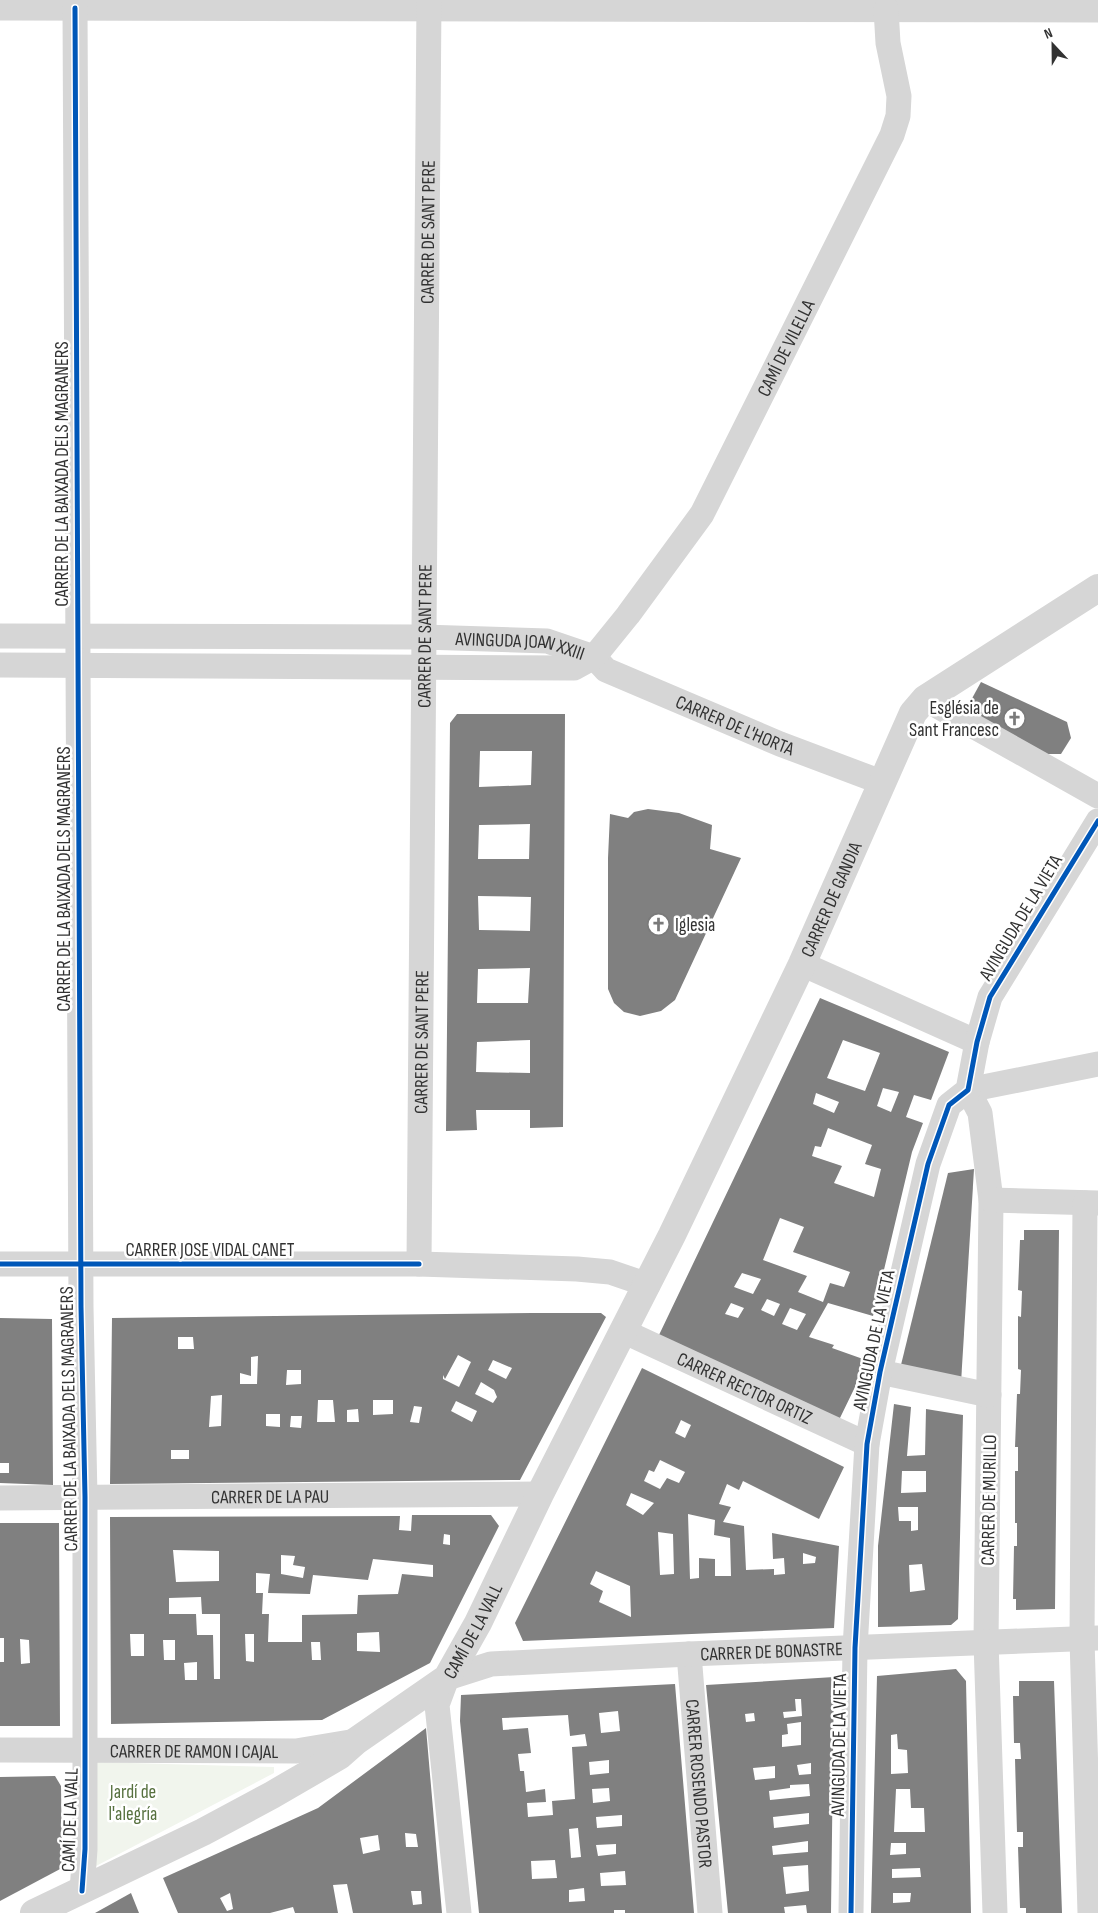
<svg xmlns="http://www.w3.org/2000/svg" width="1098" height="1913" viewBox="0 0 1098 1913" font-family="'Sofia Sans Condensed',sans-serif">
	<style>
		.green { fill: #f1f5ed }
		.building { fill: #808080; fill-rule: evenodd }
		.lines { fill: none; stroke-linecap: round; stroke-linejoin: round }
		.minor { stroke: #d6d6d6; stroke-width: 25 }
		.tertiary { stroke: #d6d6d6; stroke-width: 28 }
		.cycleway-casing { stroke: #fff; stroke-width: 8 }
		.cycleway { stroke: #0057b8; stroke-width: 5 }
		.labels { text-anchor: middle; stroke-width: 5; stroke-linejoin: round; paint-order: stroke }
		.street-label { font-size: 19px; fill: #323232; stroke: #fff }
		.poi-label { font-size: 19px; fill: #323232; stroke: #fff; text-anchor: end }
		.park-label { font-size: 19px; fill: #56703e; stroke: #fff }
	</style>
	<rect width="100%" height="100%" fill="#fff"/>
	<path class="green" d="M93 1762 274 1767V1773L96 1866Z"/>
	<g class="building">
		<path d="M981 682 1067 722 1071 738 1061 754H1045L964 713Z"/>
		<path d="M457 714H565L563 1127 530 1128V1110H476L477 1130 446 1131 450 723ZM480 751H532L531 785 479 787ZM530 824 529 859H478L479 825ZM478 896 531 897 530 931 479 930ZM530 968 528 1003H477L478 969ZM530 1040V1073L476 1072 477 1042Z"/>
		<path d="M648 809 679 813 712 825 710 849 741 858 675 1000 661 1011 640 1016 624 1012 614 1003 608 989V858L610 814 628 818 634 812Z"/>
		<path d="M820 998 949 1052 931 1100 914 1095 906 1117 923 1123 912 1152 873 1316 828 1303 809 1337 834 1345 832 1348 863 1359 855 1387 839 1420 659 1335ZM843 1040 880 1053 865 1091 827 1078ZM883 1088 899 1092 891 1112 877 1106ZM816 1093 839 1102 834 1113 813 1104ZM828 1128 872 1145 865 1164 881 1169 874 1197 834 1183 842 1166 812 1156 815 1146 821 1147ZM780 1218 804 1227 793 1252 850 1272 844 1287 830 1283 823 1302 798 1292 807 1276 763 1260ZM742 1273 761 1279 753 1294 734 1287ZM767 1299 780 1304 774 1316 761 1310ZM731 1303 744 1308 738 1318 725 1314ZM790 1308 806 1314 797 1330 782 1324Z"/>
		<path d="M974 1169 961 1383 900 1369 948 1173Z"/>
		<path d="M1024 1230H1059L1055 1609 1016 1610V1599H1013L1014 1546H1017V1523H1015V1471H1018V1447H1015L1017 1394H1020L1021 1370 1018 1369V1316L1021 1317 1022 1291 1018 1290 1020 1240H1024Z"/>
		<path d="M532 1313H601L606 1317 520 1480 110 1484 112 1318ZM178 1337H193L194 1349H178ZM458 1355 471 1362 459 1387 443 1379V1375L445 1379ZM258 1356 257 1384H240V1373L251 1376V1357ZM493 1360 512 1368 506 1379 488 1370ZM287 1370H301V1384L286 1385ZM481 1382 494 1390 497 1397 493 1403 475 1394ZM222 1395 221 1426 209 1427 211 1396ZM318 1400H333L335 1422H317ZM373 1400H393V1414L373 1415ZM456 1401 477 1411 472 1422 451 1411ZM414 1406 422 1407 419 1423 410 1422ZM358 1409 359 1422H347V1410ZM266 1414H280V1427L266 1426ZM291 1416H302L301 1428 290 1427ZM171 1450H189V1459H171Z"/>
		<path d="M0 1318 52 1319 53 1485 0 1483V1473H9V1463H0Z"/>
		<path d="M642 1368 844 1467 819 1519 743 1481 739 1490 727 1484 719 1504 731 1507 723 1522 744 1526 746 1570 774 1569V1575L785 1574 784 1558 773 1559 772 1533 839 1546 834 1628 523 1641 515 1623ZM681 1420 691 1425 685 1438 675 1433ZM660 1460 685 1472 679 1483 667 1478 660 1489 644 1481 649 1470 654 1472ZM631 1493 654 1503 643 1515 626 1505ZM688 1514 715 1520 714 1535 730 1538 731 1576H715V1559L699 1558V1578L690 1579ZM658 1532 673 1534 674 1574 660 1575ZM803 1553 816 1557 815 1563 803 1564ZM596 1571 630 1586 631 1617 599 1602 603 1591 590 1584Z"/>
		<path d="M894 1404 911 1407 907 1456 925 1455 926 1409 963 1415 958 1619 951 1625 878 1627V1546ZM902 1471H926V1492L901 1493ZM898 1507H918V1530L911 1531V1521H899ZM922 1564 925 1590 910 1592 909 1565Z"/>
		<path d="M412 1515H491L499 1526 430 1663 322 1720 111 1724 110 1517 400 1516 399 1530 411 1531ZM444 1534 450 1535V1545L443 1544ZM173 1550 219 1551V1581L176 1582ZM281 1555 295 1556 293 1565 305 1567 303 1578 281 1574ZM373 1559 433 1565V1577L402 1574 398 1594 358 1595 357 1614 302 1615V1642H268L269 1614H262L263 1593H256V1573L270 1574 268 1593 310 1594 313 1575 368 1580ZM201 1597 202 1614H220V1679H214L213 1635H197L196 1614H169V1598ZM379 1632 380 1652 357 1651V1633ZM130 1634H144V1656H131ZM245 1634H254V1662L246 1661ZM163 1640H175V1660H164ZM311 1642H320L321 1660H312ZM197 1662V1680H185L184 1663Z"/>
		<path d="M0 1523H59L60 1726H0V1662H4V1638H0ZM20 1639 29 1640 30 1663 21 1664Z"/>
		<path d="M956 1669 966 1681 971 1913H871L877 1676ZM897 1734 898 1749 907 1750 908 1773 891 1774V1735ZM896 1789H910L911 1808H924L925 1832H894ZM891 1843H906V1854L890 1855ZM920 1868 921 1877 892 1878V1869ZM893 1893H911L910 1902 893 1903Z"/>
		<path d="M834 1677 831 1913H807L806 1905 784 1907 785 1913H728L706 1685ZM795 1699H801L802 1716 784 1718 783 1712 796 1711ZM754 1713 755 1721 746 1722 745 1714ZM801 1722V1745L782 1747V1735L788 1734 787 1724ZM811 1763V1774L799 1775 797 1765ZM775 1766V1778L755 1780 753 1768ZM809 1784 810 1796 770 1800 769 1791 790 1788V1785ZM809 1813V1824L774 1828 773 1817ZM808 1841V1852L773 1855 772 1846ZM808 1865 809 1891 786 1894 783 1867Z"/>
		<path d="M1019 1681H1054L1062 1913H1026V1908H1020L1018 1847H1023V1832H1017L1015 1759H1021L1020 1743H1014L1013 1696H1019Z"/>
		<path d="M675 1684 694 1913H625V1910H614V1913H479L460 1721 461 1695ZM618 1711 620 1731 601 1733 599 1713ZM568 1715 570 1736 585 1734 587 1746 572 1747 575 1799 552 1801 553 1815 528 1817 527 1803 546 1802 545 1789 526 1792 524 1771H520L518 1754 531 1753 528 1728 503 1730 502 1718ZM609 1760V1773L590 1775 589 1762ZM609 1788 610 1801 593 1803 592 1789ZM622 1815V1826L597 1828 596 1817ZM578 1828 581 1857 571 1858 569 1829ZM616 1844V1854L598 1856 596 1845ZM555 1860 557 1878 532 1879 531 1861ZM625 1871 626 1885 601 1886 600 1873ZM584 1888 585 1901 569 1902V1890Z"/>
		<path d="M426 1728 442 1913H353L347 1884 333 1885 338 1913H295L293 1907 270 1913H178L163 1878 318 1808ZM405 1833 416 1834 418 1847H406ZM378 1835 380 1850 363 1854 360 1838ZM411 1891H421L422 1904 413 1905ZM230 1893 233 1909 227 1911 220 1898Z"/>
		<path d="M55 1776 61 1786 62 1868 0 1901V1777Z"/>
		<path d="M131 1893 139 1913H95Z"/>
	</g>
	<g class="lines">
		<g class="minor">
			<path d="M0 8 1098 10"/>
			<path d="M75 8 81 1307 85 1497V1849L82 1891"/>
			<path id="s1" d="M0 636 423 637 547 641 594 657"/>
			<path id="s2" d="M594 657 606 670 780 744 881 782"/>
			<path id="s3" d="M0 665 574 668 594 657 628 615 702 514 892 135 898 116 899 96 888 43 886 9"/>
			<path d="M925 699 1098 796"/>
			<path d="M802 964 977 1042"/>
			<path d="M968 1090 980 1113 991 1200 986 1642 995 1913"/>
			<path d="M968 1090 1098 1064"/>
			<path d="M991 1200 1098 1203"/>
			<path d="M1085 1203 1082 1639 1090 1913"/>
			<path d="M0 1264H419L577 1269 610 1272 648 1285"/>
			<path id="s4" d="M419 1264 429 0"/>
			<path id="s5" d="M625 1332 867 1444"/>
			<path d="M880 1372 989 1395"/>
			<path id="s6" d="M0 1498 540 1494"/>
			<path id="s7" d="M689 1654 710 1913"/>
			<path id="s8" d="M0 1750 296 1751 356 1741"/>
			<path id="s9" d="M459 1913 437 1705 447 1678 491 1664 689 1654 1098 1638"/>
			<path d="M851 1913 855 1648 867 1444 880 1372 928 1164 949 1105 968 1090 977 1042 990 997 1098 821"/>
		</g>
		<path class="tertiary" id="s10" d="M34 1913 203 1832 272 1795 339 1756 356 1741 447 1678 478 1623 540 1494 672 1235 802 964 913 713 925 699 1098 588"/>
		<defs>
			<g id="cycleway">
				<path d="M75 8 81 1307 85 1497V1849L82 1891"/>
				<path d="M0 1264H419"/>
				<path d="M851 1913 855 1648 867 1444 880 1372 928 1164 949 1105 968 1090 977 1042 990 997 1098 821"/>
			</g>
		</defs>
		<use href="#cycleway" class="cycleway-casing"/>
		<use href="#cycleway" class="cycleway"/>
	</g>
	<defs>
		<symbol id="church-ring" viewBox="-11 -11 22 22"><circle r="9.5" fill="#fff" stroke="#7a7a7a" stroke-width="1.5"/><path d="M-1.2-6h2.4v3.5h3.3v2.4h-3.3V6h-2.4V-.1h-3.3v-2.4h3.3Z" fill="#7a7a7a"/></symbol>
	</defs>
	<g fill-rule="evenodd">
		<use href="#church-ring" x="1002" y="706" width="25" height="25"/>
		<use href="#church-ring" x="646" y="912" width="25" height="25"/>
	</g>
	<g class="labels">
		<g class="street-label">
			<text dy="7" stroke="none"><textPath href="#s4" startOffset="1032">CARRER DE SANT PERE</textPath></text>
			<text dy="7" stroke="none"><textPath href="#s3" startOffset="962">CAMÍ DE VILELLA</textPath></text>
			<text transform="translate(61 474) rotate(-90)" y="7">CARRER DE LA BAIXADA DELS MAGRANERS</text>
			<text dy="7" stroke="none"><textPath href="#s4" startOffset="628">CARRER DE SANT PERE</textPath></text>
			<text dy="7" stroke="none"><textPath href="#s1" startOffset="521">AVINGUDA JOAN XXIII</textPath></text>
			<text dy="7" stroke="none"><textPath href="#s2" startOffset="158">CARRER DE L'HORTA</textPath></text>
			<text transform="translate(63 879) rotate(-90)" y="7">CARRER DE LA BAIXADA DELS MAGRANERS</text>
			<text dy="7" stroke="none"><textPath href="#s10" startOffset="1345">CARRER DE GANDIA</textPath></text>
			<text transform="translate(1020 917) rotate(-59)" y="7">AVINGUDA DE LA VIETA</text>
			<text dy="7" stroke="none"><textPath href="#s4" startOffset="222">CARRER DE SANT PERE</textPath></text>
			<text x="210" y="1256">CARRER JOSE VIDAL CANET</text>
			<text transform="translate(873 1340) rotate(-78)" y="7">AVINGUDA DE LA VIETA</text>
			<text dy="7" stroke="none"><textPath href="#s5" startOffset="132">CARRER RECTOR ORTIZ</textPath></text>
			<text transform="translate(68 1419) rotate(-91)" y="7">CARRER DE LA BAIXADA DELS MAGRANERS</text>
			<text dy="7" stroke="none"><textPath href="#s6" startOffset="270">CARRER DE LA PAU</textPath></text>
			<text transform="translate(988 1500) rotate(-89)" y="7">CARRER DE MURILLO</text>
			<text dy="7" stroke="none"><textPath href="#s10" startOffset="530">CAMÍ DE LA VALL</textPath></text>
			<text dy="7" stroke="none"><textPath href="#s9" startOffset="565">CARRER DE BONASTRE</textPath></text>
			<text transform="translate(838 1745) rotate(-89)" y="7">AVINGUDA DE LA VIETA</text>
			<text dy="7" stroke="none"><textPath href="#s8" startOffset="194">CARRER DE RAMON I CAJAL</textPath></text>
			<text dy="7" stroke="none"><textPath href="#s7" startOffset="130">CARRER ROSENDO PASTOR</textPath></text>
			<text transform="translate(69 1820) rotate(-88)" y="7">CAMÍ DE LA VALL</text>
		</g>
		<g class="poi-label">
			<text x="999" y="714">Església de<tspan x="999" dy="22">Sant Francesc</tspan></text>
			<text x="675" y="931" text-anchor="start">Iglesia</text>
		</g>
		<g class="park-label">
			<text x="133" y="1798">Jardí de<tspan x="133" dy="22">l'alegría</tspan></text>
		</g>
	</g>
	<g transform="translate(1053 45) rotate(338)" stroke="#ffffff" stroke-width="4" paint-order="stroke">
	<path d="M0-4L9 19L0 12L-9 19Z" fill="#323232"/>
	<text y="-8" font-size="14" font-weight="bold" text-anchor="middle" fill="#323232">N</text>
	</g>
</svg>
